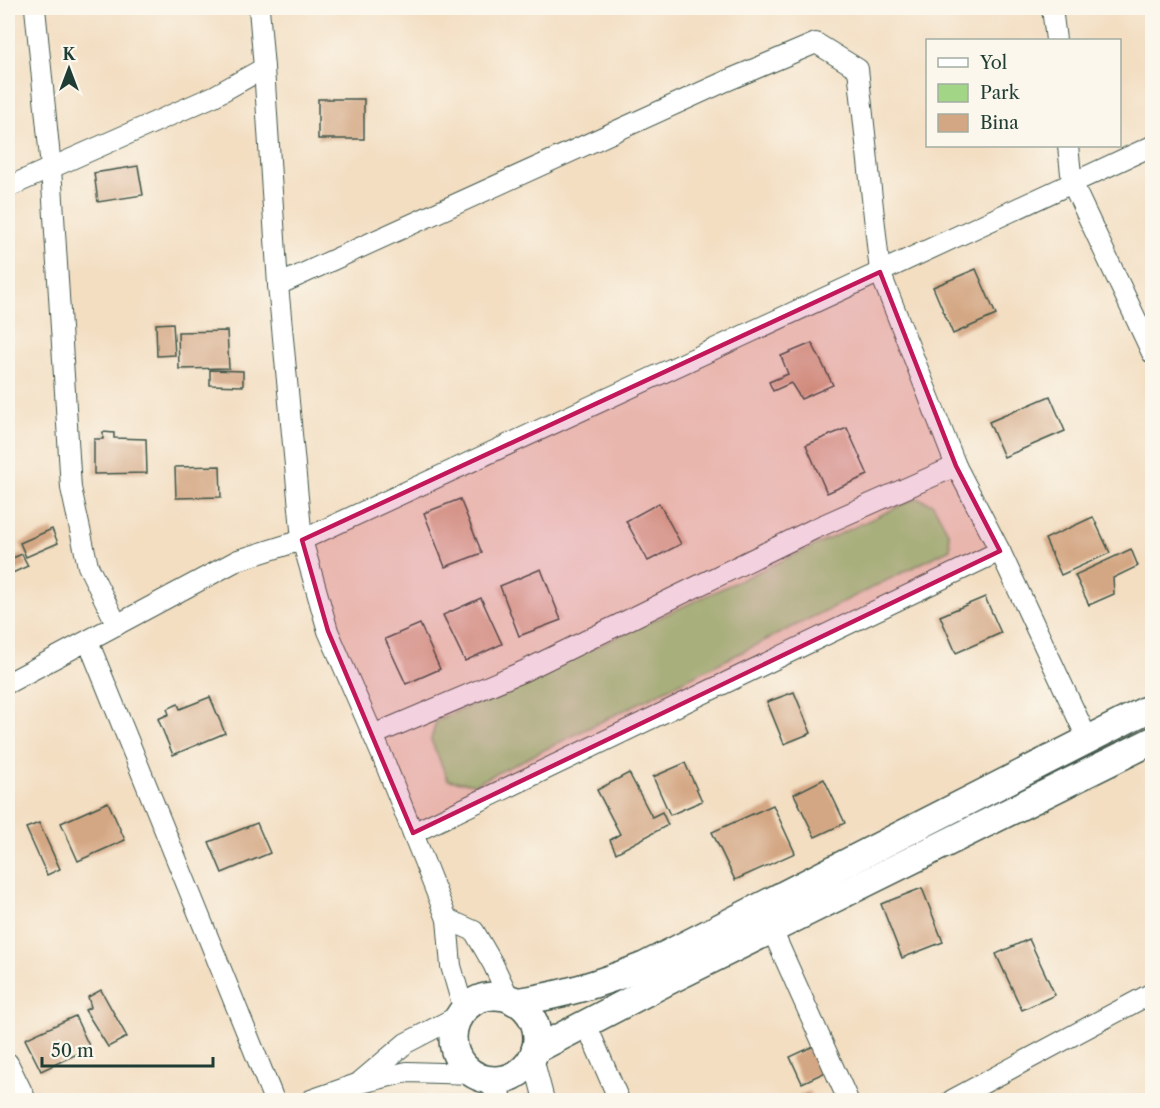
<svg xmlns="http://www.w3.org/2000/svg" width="1160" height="1108" viewBox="0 0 1160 1108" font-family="'Libre Caslon Text',serif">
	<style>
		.green { fill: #a2d585; stroke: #60895c; stroke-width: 1.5 }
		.building { fill: #d4a784 }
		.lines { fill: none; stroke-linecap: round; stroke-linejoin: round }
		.street-casing { stroke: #3f5549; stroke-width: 22 }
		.secondary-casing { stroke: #3f5549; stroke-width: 30 }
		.street { stroke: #fff; stroke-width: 20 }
		.secondary { stroke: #fff; stroke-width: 27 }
		.marked { fill: #c2185b; fill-opacity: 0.2; stroke: #c2185b; stroke-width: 4.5; stroke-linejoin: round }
	</style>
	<rect width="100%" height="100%" fill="#fbf7ec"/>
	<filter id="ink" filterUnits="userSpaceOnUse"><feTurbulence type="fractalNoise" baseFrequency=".0167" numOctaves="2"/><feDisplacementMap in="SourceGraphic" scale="12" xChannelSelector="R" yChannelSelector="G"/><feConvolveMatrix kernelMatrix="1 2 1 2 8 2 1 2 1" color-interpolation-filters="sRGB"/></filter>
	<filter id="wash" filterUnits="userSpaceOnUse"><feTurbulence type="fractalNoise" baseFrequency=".008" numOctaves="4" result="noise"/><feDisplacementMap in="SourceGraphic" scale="24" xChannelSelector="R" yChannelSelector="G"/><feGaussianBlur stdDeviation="1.35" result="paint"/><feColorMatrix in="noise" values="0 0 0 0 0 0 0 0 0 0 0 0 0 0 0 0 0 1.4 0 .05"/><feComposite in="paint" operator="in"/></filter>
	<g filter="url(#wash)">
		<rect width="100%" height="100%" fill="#f3dec2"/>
		<path class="green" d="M917 498 933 504 949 534 950 549 475 784 448 780 431 740 436 721Z"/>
		<g id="blocks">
			<g class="building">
				<rect x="318" y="99" width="46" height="40"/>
				<path d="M138 166 143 195 98 202 94 173Z"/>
				<path d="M976 269 996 315 953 334 933 287Z"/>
				<path d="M173 323 175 355 157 356 156 324Z"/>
				<path d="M227 331 229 368 179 369 178 332Z"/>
				<path d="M812 343 833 385 801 399 791 383 773 391 769 382 788 374 781 356Z"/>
				<path d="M210 370 243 371V386L210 385Z"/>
				<path d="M1050 396 1065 431 1004 457 989 422Z"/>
				<path d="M847 428 868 475 827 493 806 445Z"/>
				<path d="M103 432 114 433V438L146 439 147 473 94 474V439H103Z"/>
				<path d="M220 466 221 497 176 498 175 467Z"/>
				<path d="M460 499 482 553 445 567 424 513Z"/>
				<path d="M659 503 681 544 648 561 626 521Z"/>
				<path d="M1093 517 1110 553 1061 575 1045 539Z"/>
				<path d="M52 529 58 543 26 557 20 543Z"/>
				<path d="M1131 549 1138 566 1113 578 1114 594 1089 605 1075 575Z"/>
				<path d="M22 554 28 566 8 575V560Z"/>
				<path d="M541 569 561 620 519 636 500 586Z"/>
				<path d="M985 597 1001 633 956 653 940 616Z"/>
				<path d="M481 598 502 644 465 661 443 615Z"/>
				<path d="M420 624 440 669 406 684 385 639Z"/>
				<path d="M794 692 811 733 784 744 767 702Z"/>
				<path d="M210 697 225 733 173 755 158 719 169 714 167 709 178 704 180 709Z"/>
				<path d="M685 763 702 801 670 815 653 777Z"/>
				<path d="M629 773 652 817 662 812 668 825 616 853 610 840 620 834 597 790Z"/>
				<path d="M824 779 845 823 815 837 794 794Z"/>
				<path d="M108 802 125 840 78 861 61 823Z"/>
				<path d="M773 805 795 853 735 880 712 832Z"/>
				<path d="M39 823 60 869 47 875 26 828Z"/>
				<path d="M257 823 270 853 222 873 209 842Z"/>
				<path d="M922 888 943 942 902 958 881 904Z"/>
				<path d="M1029 939 1055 995 1022 1010 996 954Z"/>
				<path d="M101 990 127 1037 108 1047 85 1010 91 1007 88 997Z"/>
				<path d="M75 1016 90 1048 41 1071 25 1039Z"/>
				<path d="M816 1045 828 1071 802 1083 790 1057Z"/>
				<path d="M809 1091 814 1100H790Z"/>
			</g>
		</g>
	</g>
	<g filter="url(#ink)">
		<use href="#blocks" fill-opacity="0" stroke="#3f5549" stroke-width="1.5"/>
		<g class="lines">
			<defs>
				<g id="street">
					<path d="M35 8 51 168 71 488 88 566 117 625"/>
					<path d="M1052 8 1056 40"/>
					<path d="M264 68 278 285 302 540 328 631 383 758 447 919 451 966 464 1011"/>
					<path d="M1068 146 1072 183 1152 353"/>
					<path d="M8 187 214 96 264 68 259 8"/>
					<path d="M278 285 726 81 816 43 858 69 880 272 956 466"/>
					<path d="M88 641 274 1100"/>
					<path d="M8 683 238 560 302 540 1152 146"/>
					<path d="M373 735 524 671 814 529 956 466 1000 551 1088 740"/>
					<path d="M413 833 1000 551"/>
					<path d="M447 919 474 931 493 964 509 998"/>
					<path d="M772 930 848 1100"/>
					<path d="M586 1024 619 1100"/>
					<path d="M533 1058 544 1100"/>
					<path d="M8 1063 26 1100"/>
					<path d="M485 1079 503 1100"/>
					<path d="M361 1081 406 1043 460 1015"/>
					<path d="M311 1100 357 1084 407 1072 473 1074"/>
					<path d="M952 1100 1152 993"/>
				</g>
				<g id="secondary">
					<circle cx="495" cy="1038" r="42"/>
					<path d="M515 1002C563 995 599 984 644 966L1152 707"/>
					<path d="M535 1050 668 981 1152 741"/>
				</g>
			</defs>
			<use href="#street" class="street-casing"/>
			<use href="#secondary" class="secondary-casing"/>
			<use href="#street" class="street"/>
			<use href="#secondary" class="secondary"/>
		</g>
	</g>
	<path class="marked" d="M880 272 956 466 1000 551 413 833 328 631 302 540Z"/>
	<rect width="1160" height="1108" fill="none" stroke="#fbf7ec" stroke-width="30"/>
	<rect x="926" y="39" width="195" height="108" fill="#fbf7ec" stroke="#a3ada2" stroke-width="1.5"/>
	<rect x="938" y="58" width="30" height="9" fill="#ffffff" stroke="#a3ada2" stroke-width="1.5"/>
	<text x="980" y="69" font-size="18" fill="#1f3d34">Yol</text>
	<rect x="938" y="84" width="30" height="18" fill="#a2d585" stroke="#a3ada2" stroke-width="1.5"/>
	<text x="980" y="99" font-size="18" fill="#1f3d34">Park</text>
	<rect x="938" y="114" width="30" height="18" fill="#d4a784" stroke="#a3ada2" stroke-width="1.5"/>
	<text x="980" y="129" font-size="18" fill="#1f3d34">Bina</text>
	<g transform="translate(69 69)" stroke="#fbf7ec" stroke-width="4.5" paint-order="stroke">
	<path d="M0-4.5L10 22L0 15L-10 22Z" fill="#1f3d34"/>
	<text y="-9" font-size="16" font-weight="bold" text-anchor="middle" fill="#1f3d34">K</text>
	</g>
	<path d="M42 1057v9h171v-9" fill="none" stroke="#1f3d34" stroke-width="3"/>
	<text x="51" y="1057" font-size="18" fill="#1f3d34" stroke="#fbf7ec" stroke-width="4.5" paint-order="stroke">50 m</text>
</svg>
